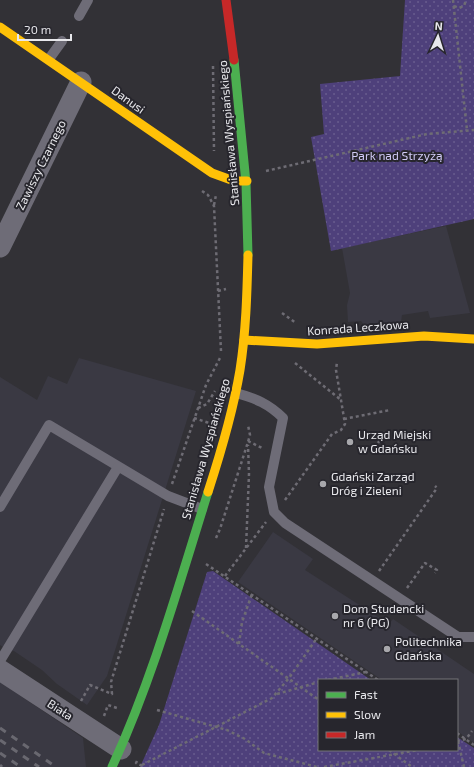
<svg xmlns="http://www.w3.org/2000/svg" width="474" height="767" viewBox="0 0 474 767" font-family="'Exo 2',sans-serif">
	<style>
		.built { fill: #3a3943 }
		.park { fill: url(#park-dots) }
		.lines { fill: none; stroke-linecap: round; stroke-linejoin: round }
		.path { stroke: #6e6c74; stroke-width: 2.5; stroke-dasharray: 3 3; stroke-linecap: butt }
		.lane { stroke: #6e6c77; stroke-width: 10 }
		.street { stroke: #6e6c77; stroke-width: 21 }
		.fast { stroke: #4caf50; stroke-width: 9 }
		.slow { stroke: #ffc107; stroke-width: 9 }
		.jam { stroke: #c62828; stroke-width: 9 }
		.rail { stroke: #696870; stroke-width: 3; stroke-dasharray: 7 7; stroke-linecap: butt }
		.poi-dot { fill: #a8a8ac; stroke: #27262d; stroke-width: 1.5 }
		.labels { text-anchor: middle; stroke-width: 4; stroke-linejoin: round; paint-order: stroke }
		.street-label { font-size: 12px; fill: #e8e8ec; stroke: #27262d }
		.park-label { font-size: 12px; fill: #d1cbf6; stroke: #27262d }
		.poi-label { font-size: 12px; fill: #e8e8ec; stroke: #27262d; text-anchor: start }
	</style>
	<defs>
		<pattern id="park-dots" width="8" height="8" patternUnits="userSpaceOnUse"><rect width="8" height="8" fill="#4e407b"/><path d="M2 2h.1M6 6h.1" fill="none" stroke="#685c8e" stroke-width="1.8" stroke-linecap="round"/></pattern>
	</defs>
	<rect width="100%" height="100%" fill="#323136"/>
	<g class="built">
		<path d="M446 226 470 313 430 318 428 311 402 315 401 322 365 326 361 321 348 322 347 305 350 293 342 248Z"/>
		<path d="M79 358 196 391 107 676 87 705 57 684 42 670 14 651 7 650 0 645V377L37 400 48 376 67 384Z"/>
		<path d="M273 532 313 559 305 570 389 624 393 619 474 674V743L457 731V680H382L238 582Z"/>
		<path d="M0 682 83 738 86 767H0Z"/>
	</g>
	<g class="park">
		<path d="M405 0H474V219L331 251 311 137 324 134 320 84 400 76Z"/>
		<path d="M213 571 371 680H319V750H457V737L474 748V767H140L159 725 207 572Z"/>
	</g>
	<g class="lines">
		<g class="path">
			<path d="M453 0 467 130"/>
			<path d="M454 6 459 8 464 6 466 0"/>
			<path d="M213 66 214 151"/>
			<path d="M266 171 427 134 474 130"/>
			<path d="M202 191 208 195 214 206 221 351"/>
			<path d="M214 205 216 195"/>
			<path d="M218 291 226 289"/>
			<path d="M282 313 296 323"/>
			<path d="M295 363 341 400"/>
			<path d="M198 408 207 404 215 391"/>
			<path d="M194 418 209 423"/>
			<path d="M344 419 390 410"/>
			<path d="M248 441 264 449"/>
			<path d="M378 443 385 432"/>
			<path d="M172 484 206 385 221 356"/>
			<path d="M285 500 332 434 341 430 345 424 336 370 337 362"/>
			<path d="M216 538 220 529 248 442 250 435 248 425"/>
			<path d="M246 548 249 474 248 445"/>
			<path d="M206 564 378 680"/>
			<path d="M379 571 437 488 435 486"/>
			<path d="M225 576 266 522"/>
			<path d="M407 588 425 563 437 570 435 573"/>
			<path d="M192 611 319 700"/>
			<path d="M239 644 242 622 252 594"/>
			<path d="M328 680 366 672"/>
			<path d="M277 694 319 682"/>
			<path d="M81 701 90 685 112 694 111 682 164 509"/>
			<path d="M157 710 227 730 245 739 264 753 317 767"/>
			<path d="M104 716 108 705 117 708"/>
			<path d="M457 733 474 745"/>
			<path d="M457 741 466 739 472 731"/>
			<path d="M458 741 464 767"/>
			<path d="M389 750 412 767"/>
			<path d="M137 761 136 763 145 767"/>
			<path d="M142 765 272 698 289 678 317 638"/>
			<path d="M324 767 418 750"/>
		</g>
		<g class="lane">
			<path d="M79 16 88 0"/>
			<path d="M49 59 62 41"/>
			<path d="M236 393C255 398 269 404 283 418L269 487 274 512 285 523 458 637H474"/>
			<path d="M0 507 49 425 168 496 202 509"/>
			<path d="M0 661 118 467"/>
		</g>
		<g class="street">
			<path d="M0 247 81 82"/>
			<path d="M0 670 121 749"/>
		</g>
		<g class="fast">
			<path d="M234 60 246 183 248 255"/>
			<path d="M112 767C153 678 179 584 208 492"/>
		</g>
		<g class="slow">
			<path d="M0 27 212 173 234 181H247"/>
			<path d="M244 340 317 344 424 336 474 339"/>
			<path d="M208 492C221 452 233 412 240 370 246 332 247 293 248 255"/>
		</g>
		<path class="jam" d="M226 0 234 60"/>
		<g class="rail">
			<path d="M0 728 56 767"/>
			<path d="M0 740 39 767"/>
			<path d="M0 753 21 767"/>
			<path d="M0 765 2 767"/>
		</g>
	</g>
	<g class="poi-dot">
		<circle cx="350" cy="442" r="4"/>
		<circle cx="323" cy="484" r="4"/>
		<circle cx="335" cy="616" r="4"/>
		<circle cx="387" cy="649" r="4"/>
	</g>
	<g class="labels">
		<g class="street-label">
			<text transform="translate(128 100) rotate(36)" y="4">Danusi</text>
			<text transform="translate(229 133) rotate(-95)" y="4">Stanisława Wyspiańskiego</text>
			<text transform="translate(41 165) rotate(-64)" y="4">Zawiszy Czarnego</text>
			<text transform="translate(358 328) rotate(-4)" y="4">Konrada Leczkowa</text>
			<text transform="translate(206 449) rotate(-74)" y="4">Stanisława Wyspiańskiego</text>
			<text transform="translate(60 710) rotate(33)" y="4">Biała</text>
		</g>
		<g class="park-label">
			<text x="397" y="160">Park nad Strzyżą</text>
		</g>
		<g class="poi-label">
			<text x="358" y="439">Urząd Miejski<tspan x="358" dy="14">w Gdańsku</tspan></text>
			<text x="331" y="481">Gdański Zarząd<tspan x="331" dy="14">Dróg i Zieleni</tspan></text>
			<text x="343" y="613">Dom Studencki<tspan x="343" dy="14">nr 6 (PG)</tspan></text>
			<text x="395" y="646">Politechnika<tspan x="395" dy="14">Gdańska</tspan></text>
		</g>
	</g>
	<rect x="318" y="679" width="140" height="72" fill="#27262d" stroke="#747479"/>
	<rect x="326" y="692" width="20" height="6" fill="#4caf50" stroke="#747479"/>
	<text x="354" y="699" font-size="12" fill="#e8e8ec">Fast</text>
	<rect x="326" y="712" width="20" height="6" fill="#ffc107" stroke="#747479"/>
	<text x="354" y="719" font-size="12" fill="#e8e8ec">Slow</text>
	<rect x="326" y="732" width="20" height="6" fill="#c62828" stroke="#747479"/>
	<text x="354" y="739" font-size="12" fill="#e8e8ec">Jam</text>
	<g transform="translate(438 36) rotate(4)" stroke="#27262d" stroke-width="3" paint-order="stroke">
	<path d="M0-3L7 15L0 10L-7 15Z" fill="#e8e8ec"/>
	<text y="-6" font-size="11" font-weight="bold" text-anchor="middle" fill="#e8e8ec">N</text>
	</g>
	<path d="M18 34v6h53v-6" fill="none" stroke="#e8e8ec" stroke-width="2"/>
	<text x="24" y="34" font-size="12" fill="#e8e8ec" stroke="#27262d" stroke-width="3" paint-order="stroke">20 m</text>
</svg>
